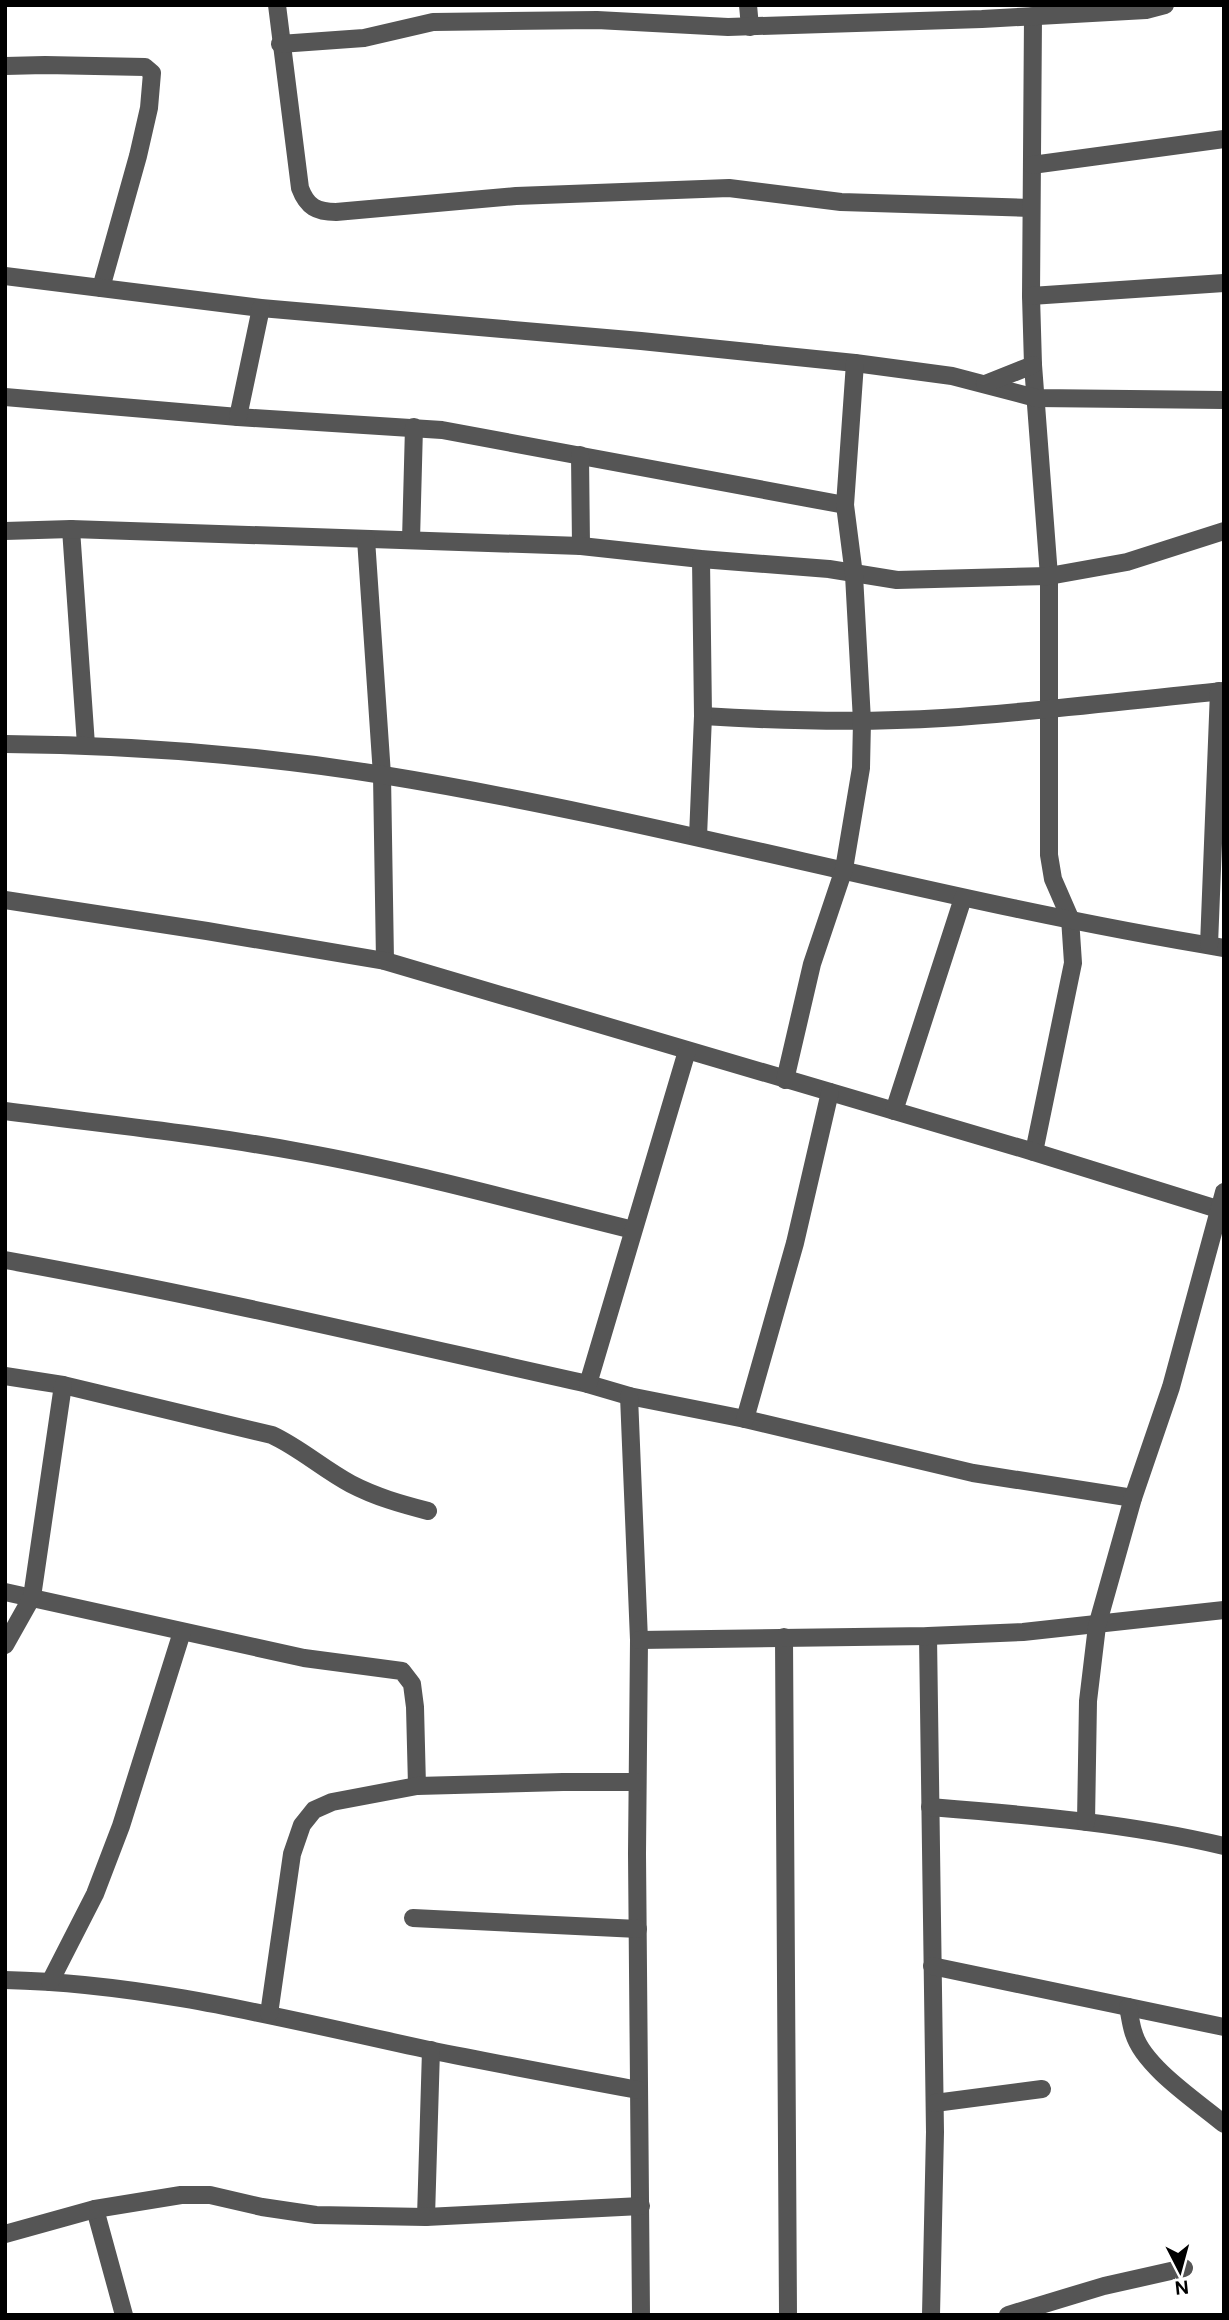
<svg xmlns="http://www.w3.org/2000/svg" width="1229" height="2320" viewBox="0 0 1229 2320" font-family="'DM Sans',sans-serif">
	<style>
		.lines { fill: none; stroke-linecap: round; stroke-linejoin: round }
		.minor { stroke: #555; stroke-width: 18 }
	</style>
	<rect width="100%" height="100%" fill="#fff"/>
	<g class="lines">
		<g class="minor">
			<path d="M277 5 300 188C307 207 317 212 336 212L516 196 729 188 841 202 1031 208"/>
			<path d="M748 5 750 27"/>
			<path d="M1033 16 1031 296 1033 365 1049 576V855L1053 879 1070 918 1073 963 1034 1152"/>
			<path d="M280 44 364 38 433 22 597 20 728 27 982 19 1146 10 1165 5"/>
			<path d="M5 66 45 65 145 67 152 73 149 108 138 156 101 288"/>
			<path d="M1032 165 1224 139"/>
			<path d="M5 276 261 308 641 341 855 363 952 376 1036 398 1224 400"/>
			<path d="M1031 296 1224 283"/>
			<path d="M985 384 1033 365"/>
			<path d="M5 397 238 417 442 430 845 505"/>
			<path d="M238 417 261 308"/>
			<path d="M580 455 581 546"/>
			<path d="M71 529 86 745"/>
			<path d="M5 531 71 529 581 546 701 559 829 569 897 580 1049 576 1127 562 1224 531"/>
			<path d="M366 539 382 775 385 961"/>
			<path d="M411 540 414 427"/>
			<path d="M703 716C783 721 863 723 943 718 1037 712 1130 700 1224 691"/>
			<path d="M5 744C132 745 258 755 383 775 666 821 941 902 1224 948"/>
			<path d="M698 837 703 716 701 559"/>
			<path d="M5 900 207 931 385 961 1034 1152 1224 1211"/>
			<path d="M1209 945 1219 691"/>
			<path d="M785 1080 812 964 844 869 861 768 862 721 854 575 845 505 855 363"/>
			<path d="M5 1111C104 1124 203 1134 301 1152 413 1172 523 1203 633 1230"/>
			<path d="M894 1111 963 898"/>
			<path d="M5 1260C201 1295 394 1341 588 1384L629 1396 745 1419 973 1473 1133 1498"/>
			<path d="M5 1376 63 1385 272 1435C300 1448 323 1469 351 1484 376 1497 401 1504 428 1511"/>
			<path d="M588 1384 687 1051"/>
			<path d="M629 1396 639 1640 637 1854 641 2315"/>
			<path d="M745 1419 795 1243 830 1092"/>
			<path d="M5 1592 304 1658 402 1671 412 1684 415 1707 417 1786"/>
			<path d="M928 1636 935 2132 931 2315"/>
			<path d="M784 1637 788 2315"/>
			<path d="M639 1640 928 1636 1023 1632 1224 1610"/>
			<path d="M5 1645 32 1597 63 1385"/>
			<path d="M930 1807C1028 1815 1128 1823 1224 1846"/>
			<path d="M1086 1822 1088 1701 1097 1626 1133 1498 1171 1387 1224 1192"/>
			<path d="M413 1918 638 1929"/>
			<path d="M932 1966 1224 2027"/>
			<path d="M5 1980C149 1983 289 2020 429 2050 498 2064 568 2077 638 2090"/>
			<path d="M50 1982 95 1894 121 1826 182 1632"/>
			<path d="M1128 2007C1130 2016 1131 2026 1134 2034 1144 2067 1198 2102 1224 2124"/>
			<path d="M269 2014 292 1854 302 1825 314 1810 332 1802 417 1786 563 1782H637"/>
			<path d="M935 2103 1042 2089"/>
			<path d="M95 2209 124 2315"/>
			<path d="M426 2217 431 2050"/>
			<path d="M5 2234 95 2209 181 2195H210L262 2207 316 2215 426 2217 641 2206"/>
			<path d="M1008 2315 1104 2286 1184 2268"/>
		</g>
	</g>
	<rect width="1229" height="2320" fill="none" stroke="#000000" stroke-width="14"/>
	<g transform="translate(1180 2271) rotate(174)" stroke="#ffffff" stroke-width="5" paint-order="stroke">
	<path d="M0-5L12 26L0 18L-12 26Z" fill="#000000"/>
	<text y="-10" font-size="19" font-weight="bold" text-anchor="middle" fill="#000000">N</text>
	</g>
</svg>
